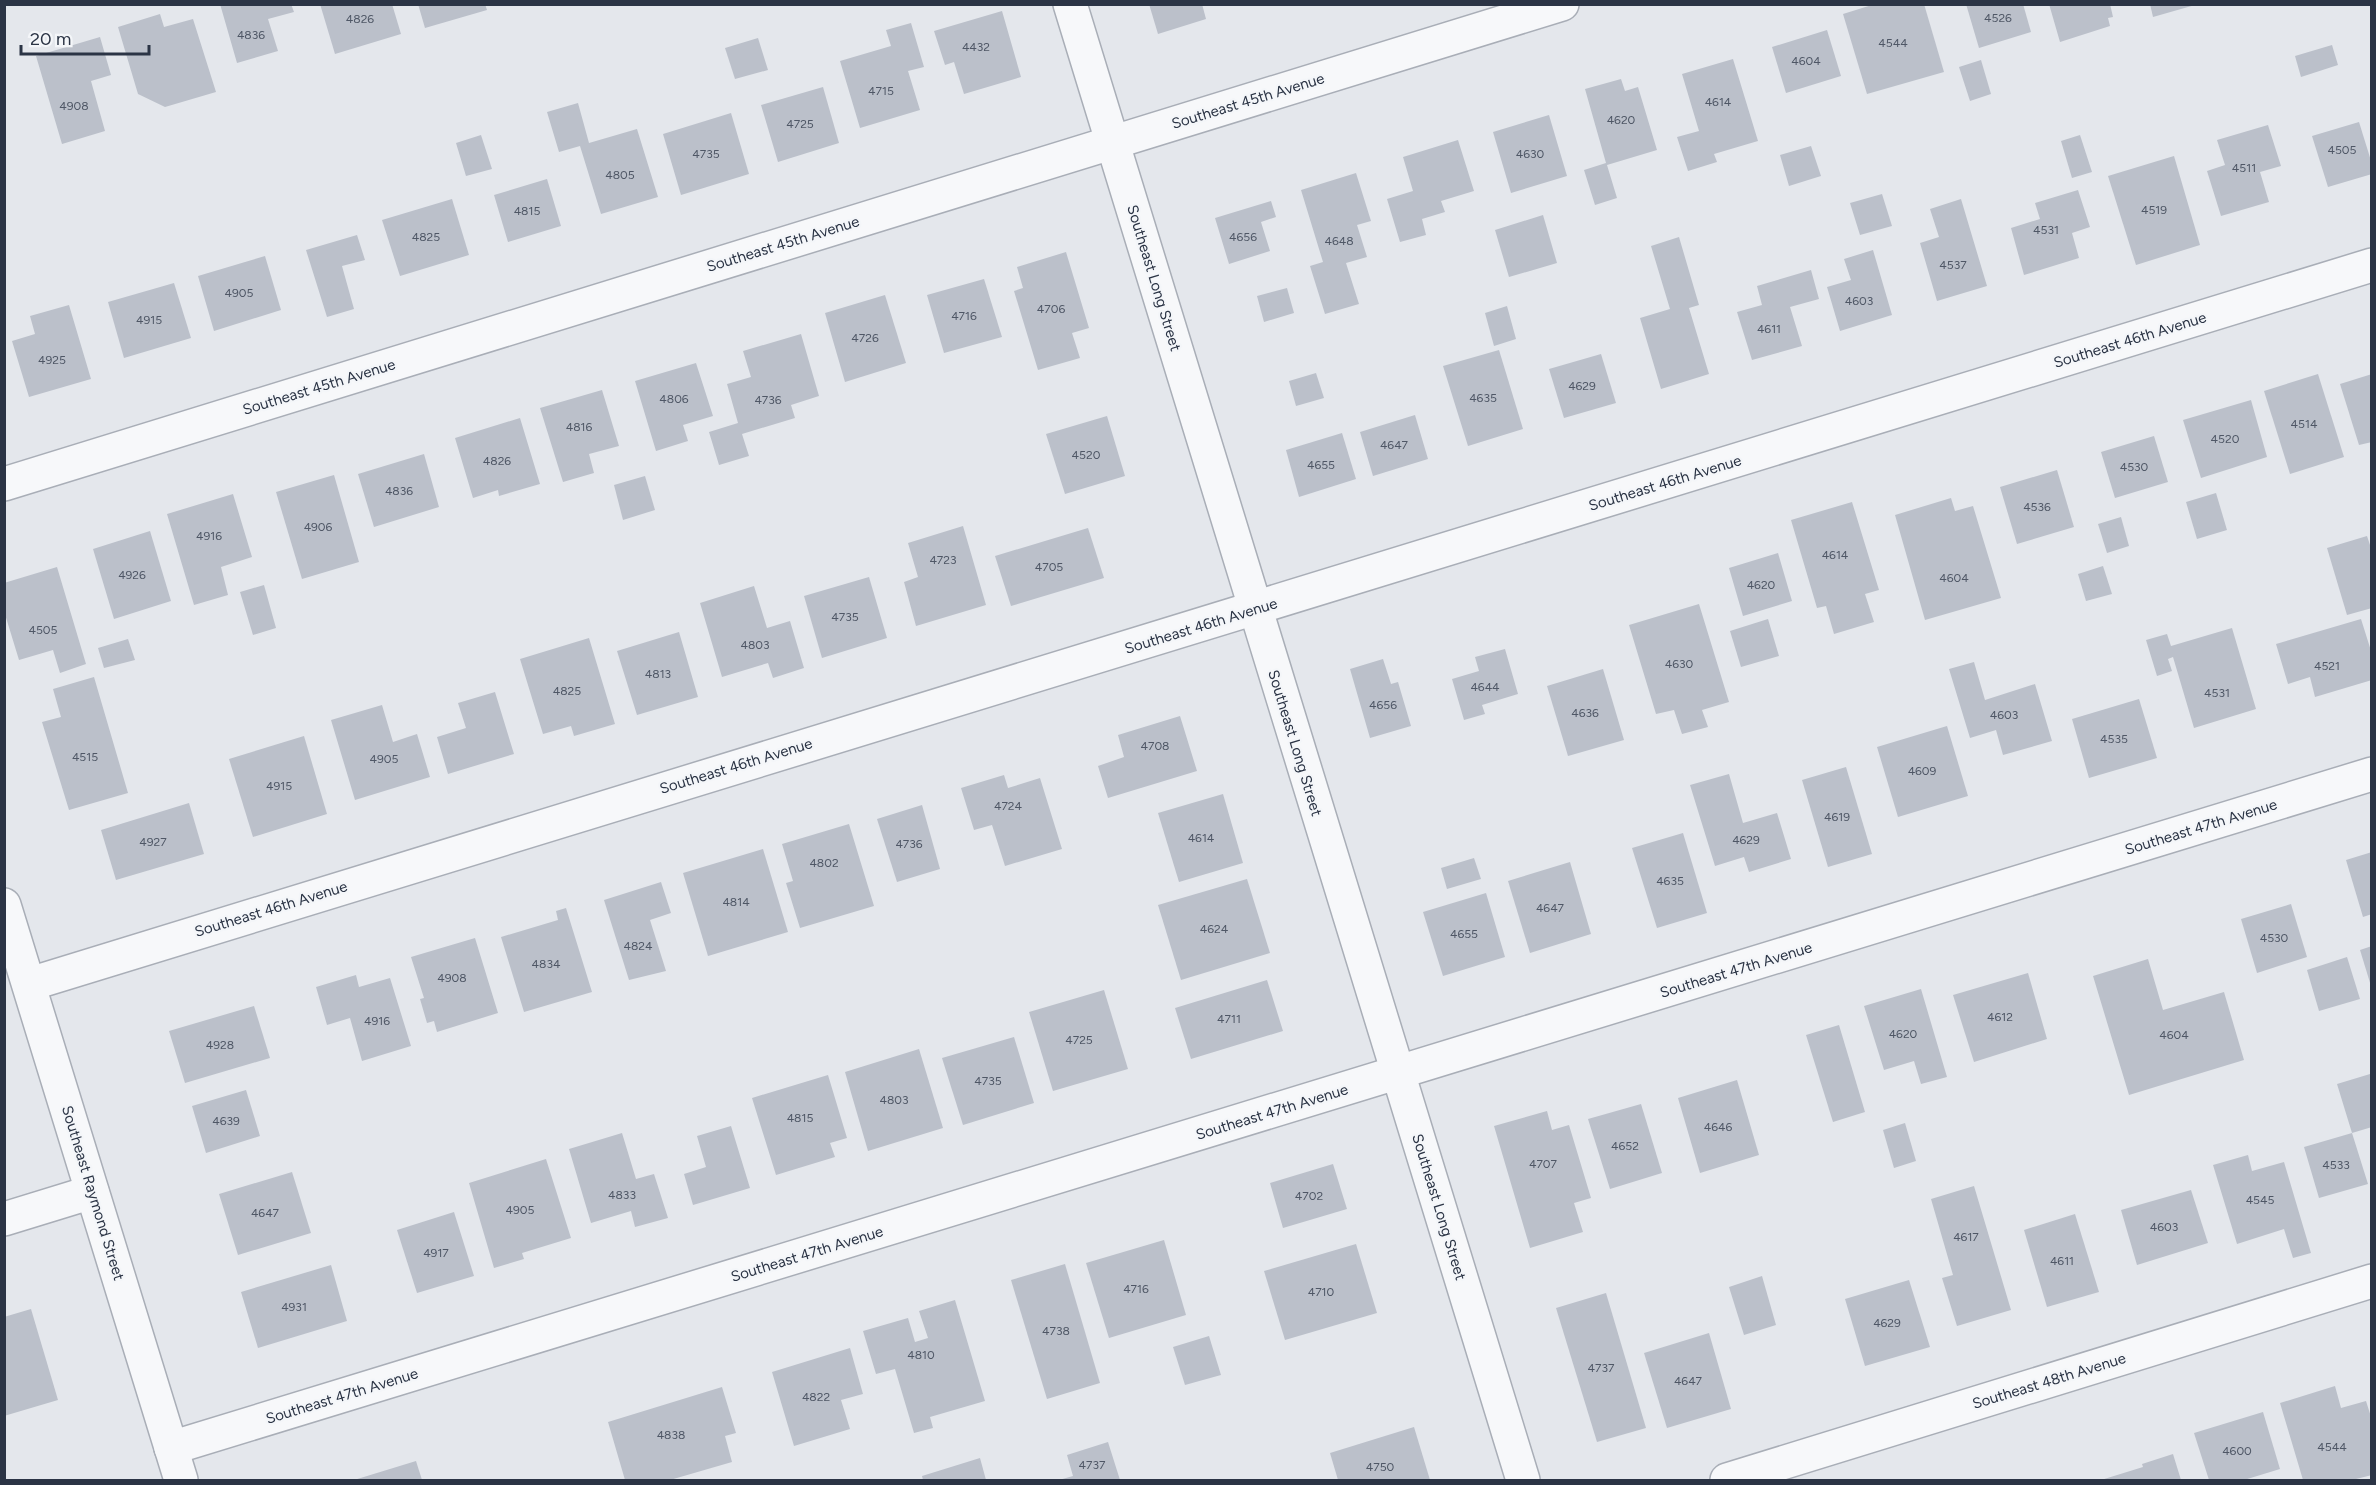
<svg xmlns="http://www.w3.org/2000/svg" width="2376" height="1485" viewBox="0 0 2376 1485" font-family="Figtree,sans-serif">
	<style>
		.building { fill: #bbc0ca }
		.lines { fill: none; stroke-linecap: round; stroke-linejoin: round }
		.minor-casing { stroke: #a9aeb7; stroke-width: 36 }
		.minor { stroke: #f7f8fa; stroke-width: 33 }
		.labels { text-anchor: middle; stroke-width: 4.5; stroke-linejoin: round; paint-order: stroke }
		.number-label { font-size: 12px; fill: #4f5766 }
		.street-label { font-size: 15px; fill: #2b3445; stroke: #f4f6f9 }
	</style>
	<rect width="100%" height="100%" fill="#e4e7ec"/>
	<g class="building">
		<path d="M220 4H291L294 12 268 19 278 51 237 63Z"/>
		<path d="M320 4H392L401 34 335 54Z"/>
		<path d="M418 4H485L487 10 425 28Z"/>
		<path d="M1149 4H1202L1206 19 1158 34Z"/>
		<path d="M1875 4H1924L1944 72 1867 94 1843 14Z"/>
		<path d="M1966 4H2023L2031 32 1979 48Z"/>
		<path d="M2049 4H2110L2113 17 2108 18 2110 26 2060 42Z"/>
		<path d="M2150 4H2195V5L2153 17Z"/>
		<path d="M1002 11 1021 77 964 94 954 62 945 65 934 31Z"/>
		<path d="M160 14 164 27 193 19 216 92 165 107 138 94 118 27Z"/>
		<path d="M911 23 924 67 908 71 920 110 860 128 840 61 891 46 886 30Z"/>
		<path d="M1827 30 1841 76 1786 93 1772 47Z"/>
		<path d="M100 37 111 75 91 81 105 131 62 144 36 56Z"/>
		<path d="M758 38 768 70 735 79 725 48Z"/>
		<path d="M2332 45 2338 65 2301 77 2295 56Z"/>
		<path d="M1733 59 1758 141 1714 154 1717 162 1688 171 1677 137 1699 131 1682 74Z"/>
		<path d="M1981 60 1991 94 1970 101 1959 67Z"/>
		<path d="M1621 79 1625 91 1638 87 1657 150 1607 165 1617 198 1595 205 1584 170 1606 163 1585 89Z"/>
		<path d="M823 87 839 143 778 162 761 105Z"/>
		<path d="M578 103 589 143 637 129 658 197 601 214 580 146 559 152 547 112Z"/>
		<path d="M731 113 749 174 681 195 663 134Z"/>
		<path d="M1549 115 1567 176 1511 193 1493 132Z"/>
		<path d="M2359 122 2372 164V174L2328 187 2312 136Z"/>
		<path d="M2268 125 2281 166 2260 172 2269 202 2221 216 2207 171 2225 165 2217 140Z"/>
		<path d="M481 135 492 169 466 176 456 143Z"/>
		<path d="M2080 135 2092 172 2072 178 2061 141Z"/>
		<path d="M1458 140 1474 191 1441 201 1445 212 1422 219 1426 235 1400 242 1387 199 1413 191 1403 157Z"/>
		<path d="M1811 146 1821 176 1789 186 1780 155Z"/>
		<path d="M2174 156 2200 245 2136 265 2108 176Z"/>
		<path d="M1356 173 1371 221 1357 225 1367 257 1346 263 1359 304 1325 314 1310 266 1323 262 1301 190Z"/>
		<path d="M547 179 561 226 508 242 494 195Z"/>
		<path d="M2078 190 2090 227 2072 233 2079 258 2024 275 2011 228 2040 219 2035 203Z"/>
		<path d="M1882 194 1892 226 1860 235 1850 203Z"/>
		<path d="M452 199 469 255 400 276 382 220Z"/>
		<path d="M1961 199 1987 286 1937 301 1920 243 1939 237 1930 209Z"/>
		<path d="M1271 201 1276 217 1261 222 1270 251 1229 264 1215 218Z"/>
		<path d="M1543 215 1557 263 1509 277 1495 230Z"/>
		<path d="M357 235 365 260 342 266 354 309 327 317 306 250Z"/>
		<path d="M1679 237 1699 305 1689 308 1709 374 1661 389 1640 318 1670 309 1651 246Z"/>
		<path d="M1873 250 1892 315 1840 331 1827 287 1851 280 1844 259Z"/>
		<path d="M1066 252 1089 328 1072 333 1080 358 1038 370 1014 291 1023 288 1017 267Z"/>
		<path d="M265 256 281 310 214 331 198 276Z"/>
		<path d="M1811 270 1819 299 1790 307 1802 346 1752 360 1737 312 1762 305 1757 286Z"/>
		<path d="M984 279 1002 337 944 353 927 295Z"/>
		<path d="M174 283 191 338 124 358 108 302Z"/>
		<path d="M1287 288 1294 313 1264 322 1257 296Z"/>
		<path d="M885 295 906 363 845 382 825 313Z"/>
		<path d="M69 305 91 379 29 397 12 341 35 334 30 316Z"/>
		<path d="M1507 306 1516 339 1494 346 1485 313Z"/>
		<path d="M801 334 819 396 791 405 795 418 742 434 749 456 719 465 709 432 738 423 727 384 751 377 743 351Z"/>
		<path d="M1499 350 1523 429 1468 446 1443 366Z"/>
		<path d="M1601 354 1616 403 1564 418 1549 369Z"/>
		<path d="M696 363 713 416 683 425 688 441 656 451 635 381Z"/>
		<path d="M1316 373 1324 398 1296 406 1289 381Z"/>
		<path d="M2318 374 2344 457 2290 474 2264 391Z"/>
		<path d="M2372 374V442L2359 445 2340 384Z"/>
		<path d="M602 390 619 446 589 454 594 473 563 482 540 408Z"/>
		<path d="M2251 400 2267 457 2201 478 2183 420Z"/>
		<path d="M1415 415 1428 459 1373 476 1360 432Z"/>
		<path d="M1107 416 1125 476 1065 494 1046 434Z"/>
		<path d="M520 418 540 484 499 496 498 490 473 498 455 438Z"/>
		<path d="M1342 433 1356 479 1299 497 1286 450Z"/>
		<path d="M2154 436 2168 482 2115 498 2101 452Z"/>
		<path d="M424 454 439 507 374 527 358 474Z"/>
		<path d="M2057 470 2074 527 2017 544 2000 487Z"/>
		<path d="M334 475 359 562 302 579 276 492Z"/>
		<path d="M645 476 655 510 623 520 614 485Z"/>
		<path d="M2216 493 2227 530 2197 539 2186 502Z"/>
		<path d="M233 494 252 557 221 567 228 595 194 605 167 514Z"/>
		<path d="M1951 498 1955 511 1973 506 2001 598 1925 620 1895 515Z"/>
		<path d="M1852 502 1879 590 1865 594 1874 622 1834 634 1826 606 1817 608 1791 520Z"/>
		<path d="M2121 517 2129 546 2107 553 2098 524Z"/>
		<path d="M963 526 986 605 916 626 904 582 918 577 908 543Z"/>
		<path d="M1088 528 1104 578 1011 606 995 556Z"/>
		<path d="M150 531 171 601 114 619 93 549Z"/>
		<path d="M2367 536 2372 551V608L2347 615 2327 548Z"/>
		<path d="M1778 553 1792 601 1743 616 1729 568Z"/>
		<path d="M2103 566 2112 594 2086 601 2078 574Z"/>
		<path d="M57 567 86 664 60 673 53 650 19 660 4 611V583Z"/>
		<path d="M869 577 887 638 822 658 804 596Z"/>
		<path d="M264 585 276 628 253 635 240 592Z"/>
		<path d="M754 586 767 628 790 621 804 668 773 678 768 663 722 677 700 603Z"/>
		<path d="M1699 604 1729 702 1702 710 1708 727 1682 734 1674 710 1656 714 1629 625Z"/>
		<path d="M1768 619 1779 656 1741 667 1730 631Z"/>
		<path d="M2361 619 2372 654V680L2315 697 2310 677 2288 684 2276 644Z"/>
		<path d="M2232 628 2256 709 2194 728 2173 657 2168 659 2172 671 2157 676 2146 640 2167 634 2171 646Z"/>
		<path d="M679 632 698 697 637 715 617 651Z"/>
		<path d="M589 638 615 724 574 736 571 726 543 734 520 659Z"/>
		<path d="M128 639 135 660 104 668 98 648Z"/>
		<path d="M1505 649 1518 694 1482 705 1485 714 1464 720 1452 679 1479 671 1475 657Z"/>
		<path d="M1383 659 1391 684 1398 682 1411 726 1370 738 1350 669Z"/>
		<path d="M1974 662 1985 700 2035 684 2052 741 2003 755 1996 730 1970 738 1949 669Z"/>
		<path d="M1603 669 1624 740 1568 756 1547 686Z"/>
		<path d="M94 677 128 793 69 810 42 722 61 717 53 689Z"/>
		<path d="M495 692 514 754 448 774 437 737 466 728 458 703Z"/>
		<path d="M2139 699 2157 758 2089 778 2072 719Z"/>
		<path d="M382 705 393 742 417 734 430 777 355 800 331 720Z"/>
		<path d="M1180 716 1197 771 1108 798 1098 766 1124 757 1118 735Z"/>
		<path d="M1947 726 1968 796 1898 817 1877 747Z"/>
		<path d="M304 736 327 814 253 837 229 759Z"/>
		<path d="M1846 767 1872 854 1828 867 1802 780Z"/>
		<path d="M1729 774 1743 823 1777 813 1791 859 1749 872 1744 857 1715 866 1690 785Z"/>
		<path d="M1004 775 1008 788 1040 778 1062 849 1005 866 992 825 974 830 961 788Z"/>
		<path d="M1223 794 1243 863 1179 882 1158 813Z"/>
		<path d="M189 803 204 854 116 880 101 830Z"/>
		<path d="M922 805 940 869 897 882 877 819Z"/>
		<path d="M849 824 874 906 800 928 786 883 793 881 782 844Z"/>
		<path d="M1683 833 1707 913 1657 928 1632 848Z"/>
		<path d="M763 849 788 932 708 956 683 873Z"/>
		<path d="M2372 852V914L2363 917 2346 860Z"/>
		<path d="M1474 858 1481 879 1447 889 1441 868Z"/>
		<path d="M1570 862 1591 934 1530 953 1508 881Z"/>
		<path d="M1247 879 1270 953 1181 980 1158 905Z"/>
		<path d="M661 882 671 913 650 920 666 971 629 980 604 900Z"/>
		<path d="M1486 893 1505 957 1443 976 1423 912Z"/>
		<path d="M2291 904 2307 957 2257 973 2241 919Z"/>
		<path d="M566 908 592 992 524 1012 501 937 558 920 556 911Z"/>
		<path d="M475 938 498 1013 437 1032 434 1021 427 1023 420 999 424 998 411 957Z"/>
		<path d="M2372 946V986H2371L2360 950Z"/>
		<path d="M2347 957 2360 999 2319 1011 2307 970Z"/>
		<path d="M2148 959 2163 1010 2224 992 2244 1060 2129 1095 2093 976Z"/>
		<path d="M2028 973 2047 1039 1974 1062 1953 995Z"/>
		<path d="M356 975 359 987 390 978 411 1046 362 1061 350 1018 327 1025 316 987Z"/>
		<path d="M1267 980 1283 1031 1191 1059 1175 1008Z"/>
		<path d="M1921 989 1947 1077 1921 1084 1914 1061 1884 1070 1864 1006Z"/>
		<path d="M1104 990 1128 1069 1053 1091 1029 1012Z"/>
		<path d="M254 1006 270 1058 185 1083 169 1031Z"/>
		<path d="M1839 1025 1865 1112 1833 1122 1806 1035Z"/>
		<path d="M1014 1037 1034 1103 963 1125 942 1058Z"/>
		<path d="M919 1049 943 1128 868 1151 845 1072Z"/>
		<path d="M2370 1074 2372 1127 2352 1133 2368 1184 2319 1198 2304 1147 2352 1133 2337 1084Z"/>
		<path d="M828 1075 847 1138 830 1143 835 1157 776 1175 752 1098Z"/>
		<path d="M1737 1080 1759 1155 1700 1173 1678 1098Z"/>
		<path d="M246 1090 260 1136 206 1153 192 1106Z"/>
		<path d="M1641 1104 1662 1173 1610 1189 1588 1119Z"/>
		<path d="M1547 1111 1552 1130 1569 1125 1591 1198 1574 1203 1583 1232 1530 1248 1494 1126Z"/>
		<path d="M1905 1123 1916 1161 1894 1168 1883 1130Z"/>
		<path d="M731 1126 750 1188 693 1205 684 1174 706 1167 697 1136Z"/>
		<path d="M622 1133 636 1179 654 1174 668 1218 635 1227 631 1211 591 1223 569 1149Z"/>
		<path d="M2248 1155 2252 1171 2284 1162 2311 1253 2293 1258 2284 1229 2237 1244 2213 1165Z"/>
		<path d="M546 1159 571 1238 522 1253 524 1259 494 1268 469 1183Z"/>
		<path d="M1333 1164 1347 1209 1283 1228 1270 1183Z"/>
		<path d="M292 1172 311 1233 238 1255 219 1194Z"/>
		<path d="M1974 1186 2011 1310 1957 1326 1942 1278 1953 1275 1931 1199Z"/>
		<path d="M2191 1190 2208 1243 2137 1265 2121 1210Z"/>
		<path d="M454 1212 474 1276 417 1293 397 1230Z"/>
		<path d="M2075 1214 2099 1292 2047 1307 2024 1230Z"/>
		<path d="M1164 1240 1186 1315 1109 1338 1086 1263Z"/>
		<path d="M1356 1244 1377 1313 1285 1340 1264 1271Z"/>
		<path d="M1065 1264 1100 1383 1047 1399 1011 1280Z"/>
		<path d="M331 1265 347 1321 258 1348 241 1292Z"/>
		<path d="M1762 1276 1776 1325 1744 1335 1729 1287Z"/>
		<path d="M1909 1280 1930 1347 1865 1366 1845 1299Z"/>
		<path d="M1606 1293 1646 1428 1597 1442 1556 1308Z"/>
		<path d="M955 1300 985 1401 930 1417 933 1428 914 1433 895 1369 876 1374 863 1331 908 1318 915 1342 928 1338 919 1311Z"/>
		<path d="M31 1309 58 1400 4 1416V1317Z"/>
		<path d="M1709 1333 1731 1409 1667 1428 1644 1353Z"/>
		<path d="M1209 1336 1221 1375 1185 1385 1173 1347Z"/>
		<path d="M850 1348 863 1394 841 1400 850 1429 794 1446 772 1372Z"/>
		<path d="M2335 1386 2341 1408 2366 1401 2372 1420V1475L2352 1480H2303L2280 1403Z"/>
		<path d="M722 1387 736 1433 725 1436 732 1462 670 1480H625L608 1422Z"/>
		<path d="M2263 1412 2280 1469 2244 1480H2209L2194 1433Z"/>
		<path d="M1414 1427 1430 1480H1338L1330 1453Z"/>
		<path d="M1108 1442 1120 1480H1059L1073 1476 1067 1455Z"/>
		<path d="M2173 1454 2181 1480H2101L2143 1467 2142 1464Z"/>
		<path d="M980 1458 986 1480H923L922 1476Z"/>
		<path d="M416 1461 422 1480H354Z"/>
	</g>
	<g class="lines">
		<defs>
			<g id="minor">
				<path d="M1070 4 1523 1480"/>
				<path d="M4 484 1562 4"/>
				<path d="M4 905 181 1480"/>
				<path d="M30 984 2372 265"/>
				<path d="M4 1219 92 1192"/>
				<path d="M171 1448 2372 774"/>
				<path d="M1727 1480 2372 1281"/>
			</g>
		</defs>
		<use href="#minor" class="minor-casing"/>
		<use href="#minor" class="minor"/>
	</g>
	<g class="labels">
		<g class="number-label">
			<text x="1998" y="22">4526</text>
			<text x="360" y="23">4826</text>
			<text x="251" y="39">4836</text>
			<text x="1893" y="47">4544</text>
			<text x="976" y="51">4432</text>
			<text x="1806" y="65">4604</text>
			<text x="881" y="95">4715</text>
			<text x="1718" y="106">4614</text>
			<text x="74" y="110">4908</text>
			<text x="1621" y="124">4620</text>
			<text x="800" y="128">4725</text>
			<text x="2342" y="154">4505</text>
			<text x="706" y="158">4735</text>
			<text x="1530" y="158">4630</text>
			<text x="2244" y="172">4511</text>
			<text x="620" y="179">4805</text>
			<text x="2154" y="214">4519</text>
			<text x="527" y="215">4815</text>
			<text x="2046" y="234">4531</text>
			<text x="426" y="241">4825</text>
			<text x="1243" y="241">4656</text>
			<text x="1339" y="245">4648</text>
			<text x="1953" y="269">4537</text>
			<text x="239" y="297">4905</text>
			<text x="1859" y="305">4603</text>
			<text x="1051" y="313">4706</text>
			<text x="964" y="320">4716</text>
			<text x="149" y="324">4915</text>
			<text x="1769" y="333">4611</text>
			<text x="865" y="342">4726</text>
			<text x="52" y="364">4925</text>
			<text x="1582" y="390">4629</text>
			<text x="1483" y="402">4635</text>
			<text x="674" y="403">4806</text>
			<text x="768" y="404">4736</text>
			<text x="2304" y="428">4514</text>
			<text x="579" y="431">4816</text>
			<text x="2225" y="443">4520</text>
			<text x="1394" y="449">4647</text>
			<text x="1086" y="459">4520</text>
			<text x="497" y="465">4826</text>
			<text x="1321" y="469">4655</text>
			<text x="2134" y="471">4530</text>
			<text x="399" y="495">4836</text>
			<text x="2037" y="511">4536</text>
			<text x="318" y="531">4906</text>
			<text x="209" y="540">4916</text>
			<text x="1835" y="559">4614</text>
			<text x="943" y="564">4723</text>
			<text x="1049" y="571">4705</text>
			<text x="132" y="579">4926</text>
			<text x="1954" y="582">4604</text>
			<text x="1761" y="589">4620</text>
			<text x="845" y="621">4735</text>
			<text x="43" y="634">4505</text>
			<text x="755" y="649">4803</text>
			<text x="1679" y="668">4630</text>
			<text x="2327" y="670">4521</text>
			<text x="658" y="678">4813</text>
			<text x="1485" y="691">4644</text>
			<text x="567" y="695">4825</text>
			<text x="2217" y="697">4531</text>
			<text x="1383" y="709">4656</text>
			<text x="1585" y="717">4636</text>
			<text x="2004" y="719">4603</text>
			<text x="2114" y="743">4535</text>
			<text x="1155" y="750">4708</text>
			<text x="85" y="761">4515</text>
			<text x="384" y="763">4905</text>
			<text x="1922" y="775">4609</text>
			<text x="279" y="790">4915</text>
			<text x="1008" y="810">4724</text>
			<text x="1837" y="821">4619</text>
			<text x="1201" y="842">4614</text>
			<text x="1746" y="844">4629</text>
			<text x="153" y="846">4927</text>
			<text x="909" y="848">4736</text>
			<text x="824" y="867">4802</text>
			<text x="1670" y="885">4635</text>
			<text x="736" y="906">4814</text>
			<text x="1550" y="912">4647</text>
			<text x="1214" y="933">4624</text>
			<text x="1464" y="938">4655</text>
			<text x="2274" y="942">4530</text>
			<text x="638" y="950">4824</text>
			<text x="546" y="968">4834</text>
			<text x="452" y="982">4908</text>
			<text x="2000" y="1021">4612</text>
			<text x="1229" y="1023">4711</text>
			<text x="377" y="1025">4916</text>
			<text x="1903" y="1038">4620</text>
			<text x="2174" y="1039">4604</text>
			<text x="1079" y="1044">4725</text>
			<text x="220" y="1049">4928</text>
			<text x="988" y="1085">4735</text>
			<text x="894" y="1104">4803</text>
			<text x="800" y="1122">4815</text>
			<text x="226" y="1125">4639</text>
			<text x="1718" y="1131">4646</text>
			<text x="1625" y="1150">4652</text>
			<text x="1543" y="1168">4707</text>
			<text x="2336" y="1169">4533</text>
			<text x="622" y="1199">4833</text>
			<text x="1309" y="1200">4702</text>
			<text x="2260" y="1204">4545</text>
			<text x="520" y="1214">4905</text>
			<text x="265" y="1217">4647</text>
			<text x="2164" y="1231">4603</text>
			<text x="1966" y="1241">4617</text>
			<text x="436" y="1257">4917</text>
			<text x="2062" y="1265">4611</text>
			<text x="1136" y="1293">4716</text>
			<text x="1321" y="1296">4710</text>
			<text x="294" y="1311">4931</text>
			<text x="1887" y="1327">4629</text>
			<text x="1056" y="1335">4738</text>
			<text x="921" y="1359">4810</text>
			<text x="1601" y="1372">4737</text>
			<text x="1688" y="1385">4647</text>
			<text x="816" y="1401">4822</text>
			<text x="671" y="1439">4838</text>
			<text x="2332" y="1451">4544</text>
			<text x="2237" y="1455">4600</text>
			<text x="1092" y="1469">4737</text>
			<text x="1380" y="1471">4750</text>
		</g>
		<g class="street-label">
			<text transform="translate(1248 101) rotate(-17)" y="5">Southeast 45th Avenue</text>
			<text transform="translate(783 244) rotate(-17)" y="5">Southeast 45th Avenue</text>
			<text transform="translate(1154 278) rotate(73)" y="5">Southeast Long Street</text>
			<text transform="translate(2130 340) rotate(-17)" y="5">Southeast 46th Avenue</text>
			<text transform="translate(319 387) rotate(-17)" y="5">Southeast 45th Avenue</text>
			<text transform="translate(1665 483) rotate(-17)" y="5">Southeast 46th Avenue</text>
			<text transform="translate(1201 626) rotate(-17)" y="5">Southeast 46th Avenue</text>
			<text transform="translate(1295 743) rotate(73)" y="5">Southeast Long Street</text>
			<text transform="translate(736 766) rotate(-17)" y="5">Southeast 46th Avenue</text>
			<text transform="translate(2201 827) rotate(-17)" y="5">Southeast 47th Avenue</text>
			<text transform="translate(271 909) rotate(-17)" y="5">Southeast 46th Avenue</text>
			<text transform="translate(1736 970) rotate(-17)" y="5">Southeast 47th Avenue</text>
			<text transform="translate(1272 1112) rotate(-17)" y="5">Southeast 47th Avenue</text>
			<text transform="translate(93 1193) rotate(73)" y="5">Southeast Raymond Street</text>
			<text transform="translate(1439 1207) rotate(73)" y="5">Southeast Long Street</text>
			<text transform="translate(807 1254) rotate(-17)" y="5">Southeast 47th Avenue</text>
			<text transform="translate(2049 1381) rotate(-17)" y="5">Southeast 48th Avenue</text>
			<text transform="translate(342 1396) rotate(-17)" y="5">Southeast 47th Avenue</text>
		</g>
	</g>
	<rect width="2376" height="1485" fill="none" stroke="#2b3445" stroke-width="12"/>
	<path d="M21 45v9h128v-9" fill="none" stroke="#2b3445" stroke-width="3"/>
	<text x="30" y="45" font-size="18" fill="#2b3445" stroke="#f4f6f9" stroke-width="4.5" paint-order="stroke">20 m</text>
</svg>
